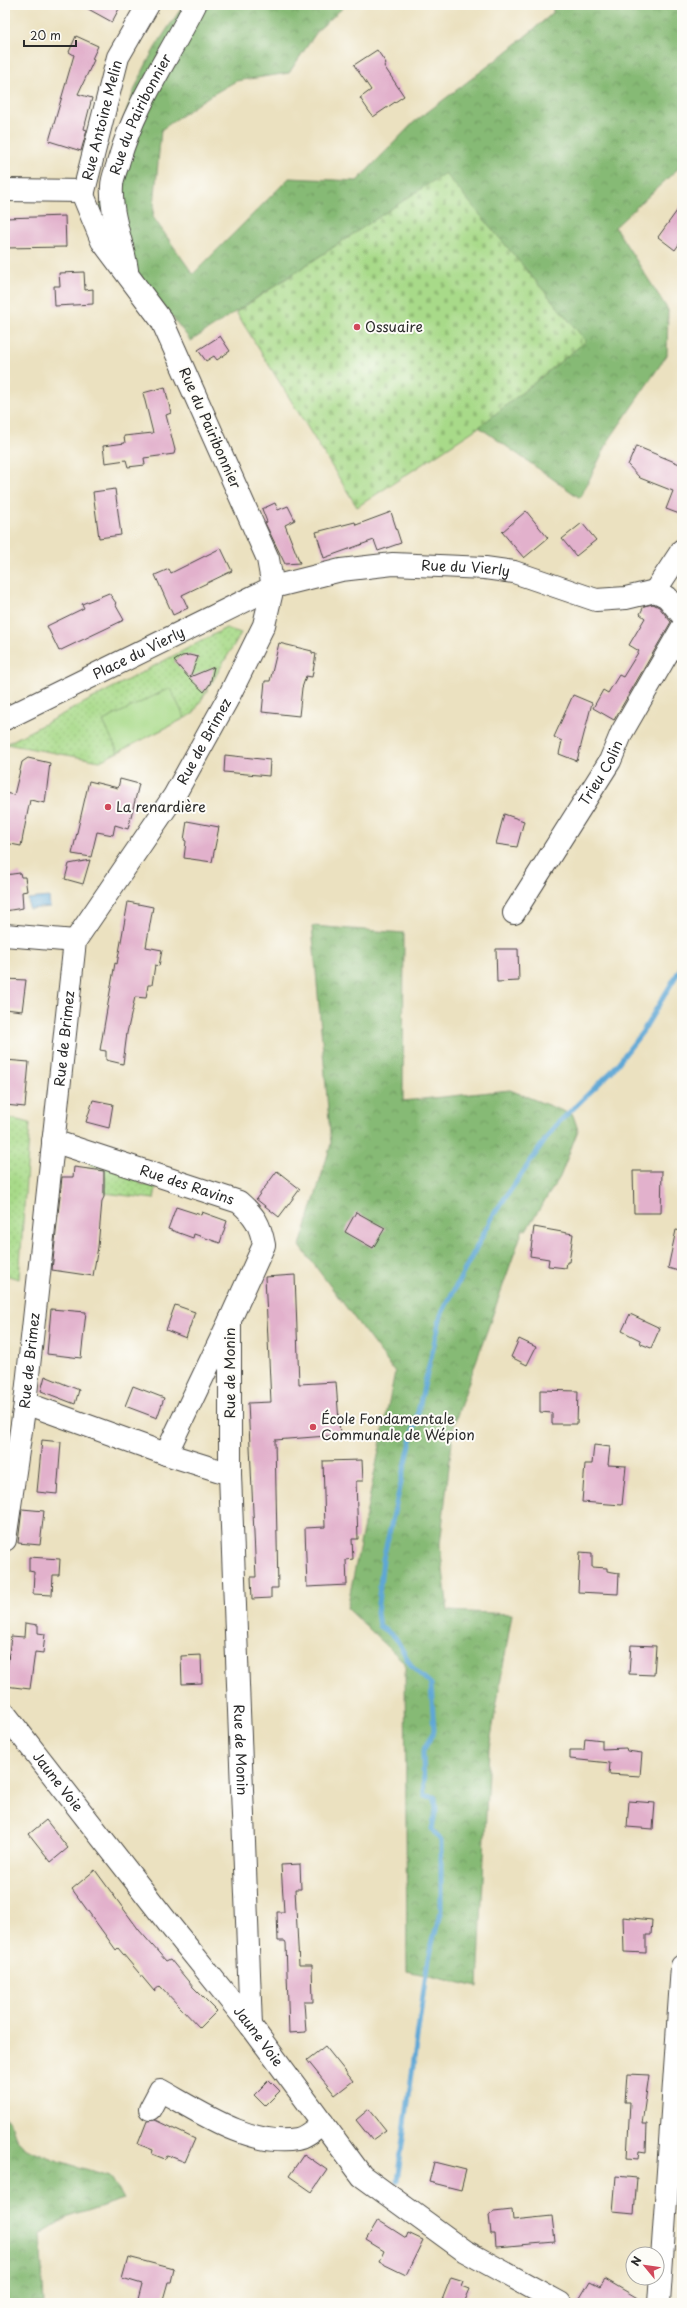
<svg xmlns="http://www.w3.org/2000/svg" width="687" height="2308" viewBox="0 0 687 2308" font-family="'Playpen Sans',sans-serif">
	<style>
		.green { fill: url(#green-dots); stroke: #6a825a }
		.forest { fill: url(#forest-crowns); stroke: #587250 }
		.cemetery { fill: url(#cemetery-stones); stroke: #6a825a }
		.pitch { fill: #a8da89; stroke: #6a825a }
		.water { fill: #5ea7d5; stroke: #446980 }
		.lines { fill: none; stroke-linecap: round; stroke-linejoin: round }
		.stream { stroke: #5ea7d5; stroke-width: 5 }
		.building { fill: #e2b1cc }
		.minor-casing { stroke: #484641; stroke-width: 24 }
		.minor { stroke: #fff; stroke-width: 22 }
		.poi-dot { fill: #d1495b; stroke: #fdfcf7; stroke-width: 1.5 }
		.labels { text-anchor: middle; stroke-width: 4; stroke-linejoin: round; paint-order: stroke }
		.street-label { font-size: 14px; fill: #2b2b2b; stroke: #fdfcf7 }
		.poi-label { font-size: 14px; fill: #2b2b2b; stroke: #fdfcf7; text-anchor: start }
	</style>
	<defs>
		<pattern id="green-dots" width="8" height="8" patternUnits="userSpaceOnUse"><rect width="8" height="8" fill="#a8da89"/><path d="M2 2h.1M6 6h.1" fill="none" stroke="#91bb76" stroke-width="1.8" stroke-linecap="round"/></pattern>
		<pattern id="forest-crowns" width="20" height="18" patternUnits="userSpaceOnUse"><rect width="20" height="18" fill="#86ba75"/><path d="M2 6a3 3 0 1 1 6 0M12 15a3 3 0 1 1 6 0" fill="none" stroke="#6e9760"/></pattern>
		<pattern id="cemetery-stones" width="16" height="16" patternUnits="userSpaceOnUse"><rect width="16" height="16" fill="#a8da89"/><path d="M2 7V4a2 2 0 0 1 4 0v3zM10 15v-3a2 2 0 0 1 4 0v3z" fill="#91bb76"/></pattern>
	</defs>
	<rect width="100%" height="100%" fill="#fdfcf7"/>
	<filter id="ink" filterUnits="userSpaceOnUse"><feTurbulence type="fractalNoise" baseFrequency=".025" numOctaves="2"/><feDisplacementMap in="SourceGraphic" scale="8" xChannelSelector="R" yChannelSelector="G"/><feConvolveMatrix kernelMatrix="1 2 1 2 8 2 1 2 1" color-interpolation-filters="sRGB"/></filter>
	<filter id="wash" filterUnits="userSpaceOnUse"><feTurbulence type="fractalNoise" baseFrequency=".012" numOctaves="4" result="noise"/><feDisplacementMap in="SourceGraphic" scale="16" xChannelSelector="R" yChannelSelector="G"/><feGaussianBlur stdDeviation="0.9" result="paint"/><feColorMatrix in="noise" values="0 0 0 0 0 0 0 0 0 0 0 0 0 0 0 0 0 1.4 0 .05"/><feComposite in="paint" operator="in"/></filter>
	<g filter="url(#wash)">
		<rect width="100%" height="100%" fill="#ebe1c0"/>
		<g class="green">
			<path d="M226 628 241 633 193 714 100 761 6 744Z"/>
			<path d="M5 1117 30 1123 19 1279 5 1275Z"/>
			<path d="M91 1160 137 1174 140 1184 156 1187 154 1199 105 1193V1170L90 1165Z"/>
		</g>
		<g class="forest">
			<path d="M184 5H346L318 30 289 73 236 81 203 100 161 130 153 217 193 274 289 178 357 181 413 123 504 54 553 13V5H682V165L615 227 668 310 667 355 609 440 580 498 479 427 586 341 445 174 191 341 97 221C111 162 124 101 155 48 164 33 174 19 184 5Z"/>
			<path d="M312 926 404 933 403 1101 510 1090 573 1115 578 1130 560 1177 526 1230 523 1229 454 1424 440 1545 448 1611 512 1614 489 1749 478 1987 407 1971 405 1663 347 1608 395 1372 300 1246 331 1144Z"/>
			<path d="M5 2117C14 2124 12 2132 18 2141 28 2155 91 2170 110 2176L124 2199 66 2218 40 2234 44 2303H5Z"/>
		</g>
		<path class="cemetery" d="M445 173 586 341 479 427 357 507 236 312Z"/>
		<path class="pitch" d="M170 688 185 718 118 752 103 721Z"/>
		<path class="water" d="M49 897 50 907 29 909 28 899Z"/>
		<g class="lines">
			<path class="stream" d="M397 2181 428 1959 441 1910V1841L432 1829 436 1810 435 1797 424 1796 423 1751 434 1731 431 1684 412 1667 395 1637 379 1626 377 1613 383 1559 441 1315 494 1214 555 1126 612 1071 643 1031 682 966"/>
		</g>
		<g id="blocks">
			<g class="building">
				<path d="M81 5H121L112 22Z"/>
				<path d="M76 36 98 46 92 59 94 60 78 94 92 98 84 129 87 130 81 151 49 141 74 55 69 52Z"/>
				<path d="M377 50 386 63 384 66 404 96 373 117 360 98 371 90 354 65Z"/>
				<path d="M682 204V240L675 250 658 237Z"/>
				<path d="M65 216 66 247 5 248V218Z"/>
				<path d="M84 272 85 290 93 289V304L55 306 54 286H60L59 273Z"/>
				<path d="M220 336 230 351 217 360 214 356 206 361 198 350Z"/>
				<path d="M165 387 171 413 166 415 175 450 174 454 144 458 145 465 128 467 126 460 105 463 103 446 125 443 124 436 153 433 143 393Z"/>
				<path d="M636 446 682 465V515L666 509 673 491 640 478 628 465Z"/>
				<path d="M115 489 121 535 99 538 93 492Z"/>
				<path d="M275 503 278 510 288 506 295 520 285 525 300 563 285 564 265 523 267 522 262 509Z"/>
				<path d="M526 511 548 538 524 558 502 532Z"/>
				<path d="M391 512 401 543 378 551 374 540 324 558 316 532 355 522 356 525Z"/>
				<path d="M582 523 596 540 576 556 562 539Z"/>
				<path d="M221 548 232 571 182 595 188 608 173 615 155 575 169 569 171 573Z"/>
				<path d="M109 593 116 603 115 604 124 620 59 651 47 626 84 608 82 604Z"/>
				<path d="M653 604 659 607 671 622 614 720 593 708 603 690 608 693 619 675 623 677 639 651 629 645 645 618 640 614 644 606Z"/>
				<path d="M279 643 312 651V653L316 654 312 677 306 676 302 688 299 716 262 712 265 681H270Z"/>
				<path d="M189 655 198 657 190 677 214 667 210 684 204 692 189 678 174 661 182 656Z"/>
				<path d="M573 695 592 703 577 761 559 754 562 741 554 737Z"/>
				<path d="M225 755 270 760 269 776 224 772Z"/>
				<path d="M28 758 50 763 45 803 30 800 21 846 5 843V793L14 795 22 762Z"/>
				<path d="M120 779 139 784 128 829 115 825 113 835 97 832 91 857 72 854 89 781 118 788Z"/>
				<path d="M504 814 524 821 517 847 496 844Z"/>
				<path d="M187 821 219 827 212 862 184 858 186 841 184 840Z"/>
				<path d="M90 860 83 884 65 879 69 864Z"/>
				<path d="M20 873 21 877H25L27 891 22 892 23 908 5 911V875Z"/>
				<path d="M128 902 153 907 146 947 162 950 159 966 155 965 152 985H148L146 998 135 997 127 1033 123 1064 106 1060V1051L100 1050 115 963 117 964Z"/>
				<path d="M496 949H518L519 981 497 982Z"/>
				<path d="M5 979 26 980 22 1011 5 1009Z"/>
				<path d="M5 1060 29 1062 25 1107 5 1105Z"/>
				<path d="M93 1100 113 1104 109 1128 86 1122Z"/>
				<path d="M74 1167 104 1171V1197L102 1201 98 1247 93 1276 52 1270 62 1177H73Z"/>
				<path d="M277 1171 300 1189 279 1217 256 1199Z"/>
				<path d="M633 1171H662L661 1213H634Z"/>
				<path d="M176 1207 201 1215 202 1212 227 1221 220 1243 194 1234 193 1238 168 1229Z"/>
				<path d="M356 1212 385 1228 373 1248 345 1232Z"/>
				<path d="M534 1227 573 1234 569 1262H567L566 1268 548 1266 549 1259 530 1256Z"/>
				<path d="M676 1230 682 1231V1272L668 1268Z"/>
				<path d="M295 1275 299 1384 336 1382 340 1435 275 1440 278 1588H271V1598L252 1599 251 1577H256L248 1403 271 1402 265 1277Z"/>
				<path d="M175 1305 195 1312 186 1338 166 1330Z"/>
				<path d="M51 1309 86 1312 81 1358 47 1354Z"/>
				<path d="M630 1314 660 1328 651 1348 641 1344 640 1340 622 1331Z"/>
				<path d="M519 1339 536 1347 527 1365 511 1357Z"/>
				<path d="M45 1376 79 1390 75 1404 41 1391Z"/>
				<path d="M133 1386 164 1398 157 1418 125 1406Z"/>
				<path d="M540 1390 578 1391 577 1424H552V1413L540 1412Z"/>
				<path d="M42 1440 61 1442 57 1494 37 1492Z"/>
				<path d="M594 1445 610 1447 608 1465 626 1466 622 1505 582 1502 585 1464H592Z"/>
				<path d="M362 1460 363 1481H356L358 1539H352L353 1559 346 1560 347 1585 307 1587 305 1528 325 1527 323 1461Z"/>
				<path d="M22 1509 44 1511 40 1545 18 1543Z"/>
				<path d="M580 1552 592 1553V1567L607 1568V1571L619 1573 618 1594 578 1592Z"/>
				<path d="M29 1557 60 1559 59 1575H53L52 1595 33 1594 34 1572 29 1571Z"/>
				<path d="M25 1623 38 1625V1633L45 1634 43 1653 35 1652 30 1689 5 1686 11 1636 24 1637Z"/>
				<path d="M631 1645 656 1646 654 1675 629 1674Z"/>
				<path d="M201 1655 202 1683 182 1684 181 1656Z"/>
				<path d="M585 1738 602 1740V1749L626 1748 627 1751 642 1753 640 1776 609 1774 610 1763 570 1759V1750H584Z"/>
				<path d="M629 1801 655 1803 653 1829 627 1827Z"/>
				<path d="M46 1820 68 1848 51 1862 29 1834Z"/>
				<path d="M300 1864 301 1889H295L299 1965H312L313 2002H304L306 2032 289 2033 286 1943 285 1941H278L277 1912H284L281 1865Z"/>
				<path d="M95 1870 139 1930 166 1961 170 1959 193 1987 217 2011 200 2028 160 1986 154 1991 118 1948 116 1950 72 1889Z"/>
				<path d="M623 1917 652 1920 651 1935H646V1953L624 1952Z"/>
				<path d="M325 2046 353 2081 335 2095 307 2060Z"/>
				<path d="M627 2074 649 2075 642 2124H647L646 2152 639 2151 638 2159 627 2158 630 2102H625Z"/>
				<path d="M269 2080 280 2091 265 2106 254 2095Z"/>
				<path d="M369 2109 386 2130 372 2140 356 2120Z"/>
				<path d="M155 2120 195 2139 185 2162 167 2155 165 2159 152 2154 153 2150 138 2144 147 2121Z"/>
				<path d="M304 2154 327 2170 312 2192 289 2176Z"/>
				<path d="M434 2162 466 2170 461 2190 429 2182Z"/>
				<path d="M616 2176 637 2178 634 2214 613 2212Z"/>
				<path d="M512 2210 513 2220 552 2216 555 2242 496 2247 495 2234H491L489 2215 494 2212Z"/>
				<path d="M378 2220 406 2238 408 2233 423 2240 406 2275 379 2262 384 2251 366 2240Z"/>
				<path d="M128 2257 174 2269 171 2282H168L162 2303H137L142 2284 122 2278Z"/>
				<path d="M451 2277 464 2281 462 2286 470 2289 464 2303H451L442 2300Z"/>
				<path d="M605 2279 646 2303H577L590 2281 600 2286Z"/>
			</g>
		</g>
	</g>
	<g filter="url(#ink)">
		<use href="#blocks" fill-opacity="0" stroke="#484641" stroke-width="1"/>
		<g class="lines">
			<defs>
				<g id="minor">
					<path d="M5 190 84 191"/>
					<path id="s1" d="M127 270C123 242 110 215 112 186 112 178 117 168 119 160 135 104 169 57 195 5"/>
					<path d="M655 591 682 550"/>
					<path d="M655 591 667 597 682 615"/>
					<path id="s2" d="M5 719 273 587 341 570 393 564 485 568 514 572 596 600 626 598 655 591"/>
					<path id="s3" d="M514 913 610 761 622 732 682 628"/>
					<path d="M5 935 75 941"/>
					<path id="s4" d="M53 1141 239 1202C255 1216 260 1224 264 1245L230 1320"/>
					<path id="s5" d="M25 1403 166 1454 230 1474 251 2026"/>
					<path d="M166 1454 230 1320V1474"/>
					<path id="s6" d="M5 1540 25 1403 75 941 174 796 227 700 264 625 273 587 268 559 162 321 102 241 83 195 118 57 148 5"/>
					<path id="s7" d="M5 1714 172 1928 251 2026 362 2176 465 2251 560 2303"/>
					<path d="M150 2109 160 2090C198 2111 252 2148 297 2139 305 2138 316 2128 323 2123"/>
					<path d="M659 2303 682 1966"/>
				</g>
			</defs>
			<use href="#minor" class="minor-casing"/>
			<use href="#minor" class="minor"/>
		</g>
	</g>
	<g class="poi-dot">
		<circle cx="357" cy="327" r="4"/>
		<circle cx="108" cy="807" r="4"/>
		<circle cx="313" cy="1427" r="4"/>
	</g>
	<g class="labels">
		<g class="street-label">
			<text dy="5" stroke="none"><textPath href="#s1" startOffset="163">Rue du Pairibonnier</textPath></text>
			<text dy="5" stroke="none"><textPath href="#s6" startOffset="1527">Rue Antoine Melin</textPath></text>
			<text transform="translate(210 428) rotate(66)" y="5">Rue du Pairibonnier</text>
			<text dy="5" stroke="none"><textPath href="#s2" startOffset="494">Rue du Vierly</textPath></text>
			<text dy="5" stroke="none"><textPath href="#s2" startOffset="149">Place du Vierly</textPath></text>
			<text dy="5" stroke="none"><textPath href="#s6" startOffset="841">Rue de Brimez</textPath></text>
			<text dy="5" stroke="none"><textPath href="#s3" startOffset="165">Trieu Colin</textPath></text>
			<text dy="5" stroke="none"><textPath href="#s6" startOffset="505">Rue de Brimez</textPath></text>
			<text dy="5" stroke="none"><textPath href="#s4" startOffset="141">Rue des Ravins</textPath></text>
			<text dy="5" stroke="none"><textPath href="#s6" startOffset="181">Rue de Brimez</textPath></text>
			<text transform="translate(230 1373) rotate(-90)" y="5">Rue de Monin</text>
			<text dy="5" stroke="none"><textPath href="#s5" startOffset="493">Rue de Monin</textPath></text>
			<text dy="5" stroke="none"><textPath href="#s7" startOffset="86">Jaune Voie</textPath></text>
			<text dy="5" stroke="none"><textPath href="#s7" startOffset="410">Jaune Voie</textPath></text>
		</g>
		<g class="poi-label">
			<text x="365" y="332">Ossuaire</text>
			<text x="116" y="812">La renardière</text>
			<text x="321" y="1424">École Fondamentale<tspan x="321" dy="16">Communale de Wépion</tspan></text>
		</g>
	</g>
	<rect width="687" height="2308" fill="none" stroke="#fdfcf7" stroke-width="20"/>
	<g transform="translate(645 2266) rotate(299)"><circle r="19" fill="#fdfcf7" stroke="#a9a8a5"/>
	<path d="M0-3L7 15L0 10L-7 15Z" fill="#d1495b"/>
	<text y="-6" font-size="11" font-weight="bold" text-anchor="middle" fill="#2b2b2b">N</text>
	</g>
	<path d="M24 40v6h52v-6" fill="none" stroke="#2b2b2b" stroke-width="2"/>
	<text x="30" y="40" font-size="12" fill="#2b2b2b" stroke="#fdfcf7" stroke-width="3" paint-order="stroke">20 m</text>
</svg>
